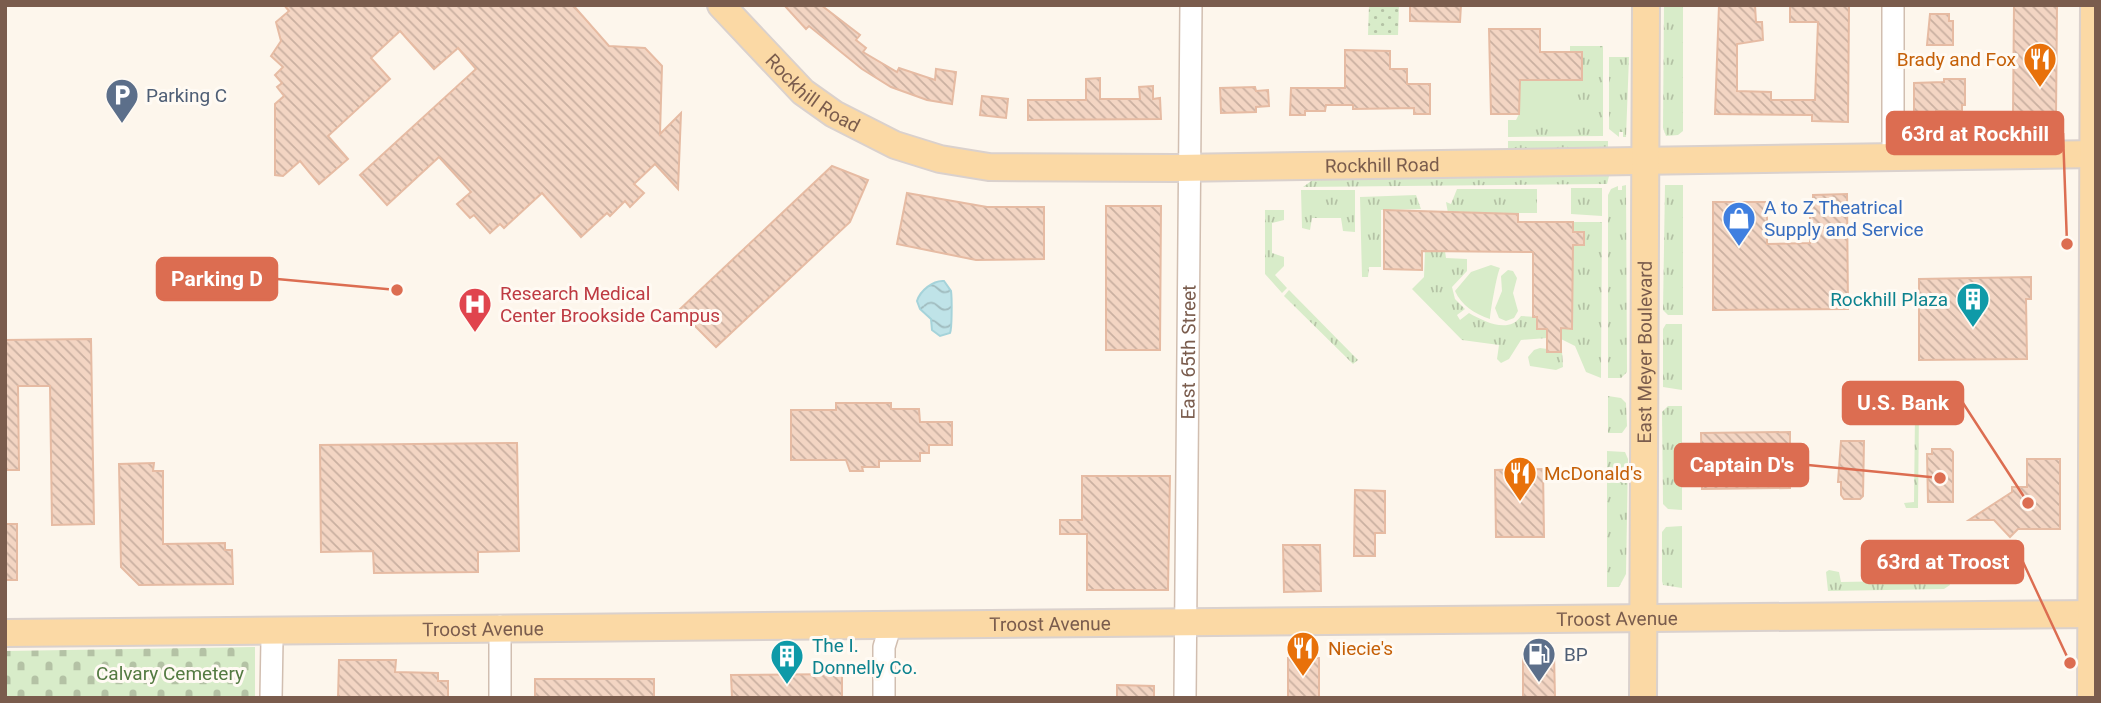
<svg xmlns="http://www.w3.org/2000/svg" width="2101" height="703" viewBox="0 0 2101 703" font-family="Roboto,sans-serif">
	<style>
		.grass { fill: url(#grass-tufts) }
		.cemetery { fill: url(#cemetery-stones) }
		.park { fill: #d8ecc9 }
		.garden { fill: url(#garden-dots) }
		.water { fill: url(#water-waves); stroke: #a5d3da; stroke-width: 2 }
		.building { fill: url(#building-back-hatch); stroke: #e6bba3; stroke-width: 2 }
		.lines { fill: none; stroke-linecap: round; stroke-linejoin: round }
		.minor-casing { stroke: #d1beb0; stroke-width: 24 }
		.major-casing { stroke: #dad1cd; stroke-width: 30 }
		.minor { stroke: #fff; stroke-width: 21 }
		.major { stroke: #fbd9a5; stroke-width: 26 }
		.labels { text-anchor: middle; stroke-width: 6; stroke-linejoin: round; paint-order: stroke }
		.food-label { font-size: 19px; fill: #c56008; stroke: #fffaf3; text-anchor: start }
		.street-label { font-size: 19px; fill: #7a5c4d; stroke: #fffaf3 }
		.service-label { font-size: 19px; fill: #4e5e75; stroke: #fffaf3; text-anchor: start }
		.shop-label { font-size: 19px; fill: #366cbe; stroke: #fffaf3; text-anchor: start }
		.health-label { font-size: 19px; fill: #be3a42; stroke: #fffaf3; text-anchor: start }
		.culture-label { font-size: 19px; fill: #0d838f; stroke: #fffaf3; text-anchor: end }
		.park-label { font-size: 19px; fill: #537a41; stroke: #fffaf3 }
		.leader { fill: none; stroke: #dc6d51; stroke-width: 2.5 }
		.callout-dot { fill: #dc6d51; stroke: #fffaf3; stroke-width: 2.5 }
		.callout { fill: #dc6d51; stroke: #dc6d51; stroke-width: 2.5 }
		.callout-label { font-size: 21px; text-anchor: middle; font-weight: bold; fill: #fff }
	</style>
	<defs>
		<pattern id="grass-tufts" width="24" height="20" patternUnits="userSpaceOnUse" patternTransform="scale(1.75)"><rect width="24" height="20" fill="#d8ecc9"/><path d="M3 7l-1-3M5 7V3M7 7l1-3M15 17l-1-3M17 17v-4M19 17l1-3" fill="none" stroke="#b4c2a5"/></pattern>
		<pattern id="cemetery-stones" width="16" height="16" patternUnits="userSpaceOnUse" patternTransform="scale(1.75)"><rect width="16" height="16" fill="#d8ecc9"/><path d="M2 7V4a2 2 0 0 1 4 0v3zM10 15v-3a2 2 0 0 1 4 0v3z" fill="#b4c2a5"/></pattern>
		<pattern id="garden-dots" width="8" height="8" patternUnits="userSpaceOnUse" patternTransform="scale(1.75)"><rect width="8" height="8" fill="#d8ecc9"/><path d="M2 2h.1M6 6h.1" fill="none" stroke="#b4c2a5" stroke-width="1.8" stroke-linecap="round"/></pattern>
		<pattern id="water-waves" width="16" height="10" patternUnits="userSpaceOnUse" patternTransform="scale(1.75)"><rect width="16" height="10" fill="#bfe3e8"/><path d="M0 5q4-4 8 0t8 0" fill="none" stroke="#a0bbbe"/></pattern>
		<pattern id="building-back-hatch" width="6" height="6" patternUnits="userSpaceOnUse" patternTransform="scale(1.75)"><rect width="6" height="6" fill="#f3d5c3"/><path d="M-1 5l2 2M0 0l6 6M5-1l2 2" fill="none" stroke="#cab0a1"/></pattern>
	</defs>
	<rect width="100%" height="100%" fill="#fdf6ec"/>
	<g class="grass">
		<path d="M1664 5H1683V131L1678 135 1666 136 1663 128Z"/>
		<path d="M1570 46H1603V136L1508 137V120H1570V80H1581L1582 53 1570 52Z"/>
		<path d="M1609 57H1629L1626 137H1623V132H1619V137L1609 129Z"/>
		<rect x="1508" y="141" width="100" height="7"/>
		<path d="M1609 176 1607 184 1303 187 1314 179Z"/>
		<path d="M1626 185 1627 372 1621 378H1608V195L1611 189 1618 186V190H1622V186Z"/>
		<path d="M1665 185H1683V315H1668L1663 310Z"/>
		<path d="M1571 188H1602V216L1571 214Z"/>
		<path d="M1457 189H1537V213H1448L1446 202 1451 204Z"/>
		<path d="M1301 190H1355V232L1343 231 1341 218H1312L1310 230 1302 228Z"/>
		<path d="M1416 195 1421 209 1381 210V267H1369L1368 277H1362L1360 197Z"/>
		<path d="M1265 210H1284V220L1272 223V253L1284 257V266L1275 275 1287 288 1282 293 1265 274Z"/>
		<path d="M1573 222H1602L1601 378 1586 372 1575 346 1561 339V328H1572L1573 245 1584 244V233L1573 232Z"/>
		<path d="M1425 251H1445L1446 258 1467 259V271L1452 287 1455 299 1465 309 1457 315 1460 320 1469 313C1485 322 1509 334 1521 316L1537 317 1547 329V338L1521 340 1509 359 1501 363 1497 359 1499 345 1462 340 1412 289 1424 277Z"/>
		<path d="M1289 290 1358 360 1353 364 1284 296Z"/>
		<path d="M1666 324H1682V390L1663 387V329Z"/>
		<path d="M1540 348 1562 351 1563 367 1556 370 1530 366 1528 357 1534 350Z"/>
		<path d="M1608 396 1621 398 1626 403 1627 426 1622 433H1608Z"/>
		<path d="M1668 406H1682V510L1668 509 1663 504 1662 412Z"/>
		<path d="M1919 409 1918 508H1906L1904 503 1914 502 1915 413 1902 410Z"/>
		<path d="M1607 451 1625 452 1628 459 1626 574 1619 587H1607Z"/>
		<path d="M1682 526V588L1663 585 1662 581V532L1666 527Z"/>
		<path d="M1829 570 1839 572 1841 582 1949 580 1950 585 1944 589 1828 591 1826 572Z"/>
	</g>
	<path class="cemetery" d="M255 647V698H5V651Z"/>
	<g class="park">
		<path d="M1520 80H1570V120H1516L1519 114Z"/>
		<path d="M1491 265 1500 268C1497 273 1490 313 1490 319 1475 314 1461 305 1455 291L1471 272Z"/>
		<path d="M1508 270 1513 271 1517 278 1513 293 1518 311 1514 318 1506 321 1499 318 1495 308 1502 291 1501 276Z"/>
	</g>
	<path class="garden" d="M1369 5H1399L1398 35H1368Z"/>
	<path class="water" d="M944 281 951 291C952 298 952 329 950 333L940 336 932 330 931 319 920 309 917 301C920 291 933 280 944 281Z"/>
	<g class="building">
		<path d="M284 5H573L609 46 645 48 662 66 660 134 681 113 678 189 655 164 634 184 644 193 630 207 625 201 610 216 607 213 581 237 542 193 504 228 500 224 490 233 474 215 470 218 457 204 471 192 439 157 387 205 360 175 476 69 458 48 434 69 400 31 371 58 390 79 328 136 348 159 319 184 300 161 283 176 275 175V104L284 96 277 87 282 83 275 75 283 67 271 56 281 41 276 22 289 11Z"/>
		<path d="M784 5H821L860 35 856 40 866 48 863 52 897 72 899 68 935 80 936 69 956 72 952 104 927 100 891 87 862 69 809 26 806 29Z"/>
		<path d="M1410 5H1461L1460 22 1410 21Z"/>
		<path d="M1719 5H1755L1756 22H1762L1763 40 1737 44V91L1771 92V100H1815L1818 22H1790V5H1849L1848 122 1812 121V115L1715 114Z"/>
		<path d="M2014 5H2057L2056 117 2013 116Z"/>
		<path d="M1930 14H1949V21H1953V45H1927Z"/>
		<path d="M1489 29H1540V52H1582V80H1520L1519 114H1491Z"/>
		<path d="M1345 50 1390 51V69H1407V84H1430V114H1414V108L1353 109V105H1326L1325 111H1305V115H1290L1291 88H1345Z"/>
		<path d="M1100 78V99H1140L1139 87 1153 86V99L1160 98 1161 119 1028 120V100H1086V79Z"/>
		<path d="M1944 79H1965V105H1962V111H1936V116L1914 117V83L1944 82Z"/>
		<path d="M1255 87 1256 91 1268 90 1269 106 1256 107V112L1221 113 1220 88Z"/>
		<path d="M982 96 1008 99 1006 118 980 115Z"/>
		<path d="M832 166 868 180 850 222 716 347 679 310Z"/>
		<path d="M907 193 987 207H1044V259L976 260 897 244Z"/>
		<path d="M1847 194 1848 309 1713 310V202H1767V244L1810 243V202H1813V195Z"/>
		<path d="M1106 206H1161L1160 350H1106Z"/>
		<path d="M1384 210 1518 214V222H1573V232H1584V245H1573L1572 329 1561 328V352H1547V329H1537V317H1533V252L1422 251V270L1384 269Z"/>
		<path d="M2031 277V299H2026L2027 359 1919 360V279Z"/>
		<path d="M91 339 94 524 52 525 50 386H18L19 470H5V340Z"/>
		<path d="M836 403H891V409H919L920 422H952V445H929V453H920V461H879V467H862L863 471H850L846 460H791V410H836Z"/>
		<path d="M1790 432V488L1702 489 1701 433Z"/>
		<path d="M1841 441H1864L1863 496 1860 499H1844L1841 495V482H1838Z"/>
		<path d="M517 443 519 551 478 552V572L374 573 373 551 321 552 320 445Z"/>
		<path d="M1932 449H1950L1953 452V502H1928L1927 454H1932Z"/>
		<path d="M2027 459H2060V529H2018L2010 537 1994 520H1969L2012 492V487H2027Z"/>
		<path d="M154 463 153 471H163V544L225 543V550H232L233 584 139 585 121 567 119 464Z"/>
		<path d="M1543 469 1544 537H1496L1495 470Z"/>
		<path d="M1082 476H1170L1168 590H1087V534H1060V520H1082Z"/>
		<path d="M1355 490 1385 491V533H1375V556H1354Z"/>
		<rect x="5" y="524" width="12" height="56"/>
		<path d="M1283 545H1320L1321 591 1284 592Z"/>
		<path d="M1523 652H1554L1555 698H1523Z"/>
		<rect x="1288" y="658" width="31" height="40"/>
		<path d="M339 660H396L395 672 438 673V681H448V698H338Z"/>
		<path d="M842 674V698H732L731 675Z"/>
		<rect x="535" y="679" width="119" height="19"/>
		<path d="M1117 685 1154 686V698H1117Z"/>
	</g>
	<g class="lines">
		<defs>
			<g id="minor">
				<path d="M1893 156V5"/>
				<path d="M500 626V698"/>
				<path d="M266 629 272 639 271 698"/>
				<path d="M884 698V647L891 624"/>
				<path id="s1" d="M1185 698 1191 5"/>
			</g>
			<g id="major">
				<path id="s2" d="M721 5 803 92 834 114 895 145 940 159 989 167 1175 168 2096 154"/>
				<path id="s3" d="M5 633 2096 614"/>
				<path id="s4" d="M1643 698 1646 5"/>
				<path d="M2091 698 2094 5"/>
			</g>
		</defs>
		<use href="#minor" class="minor-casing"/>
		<use href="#major" class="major-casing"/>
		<use href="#minor" class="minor"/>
		<use href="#major" class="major"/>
	</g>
	<defs>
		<symbol id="restaurant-pin" viewBox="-11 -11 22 30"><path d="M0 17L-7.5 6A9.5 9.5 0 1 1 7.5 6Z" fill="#e8710a" stroke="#fffaf3"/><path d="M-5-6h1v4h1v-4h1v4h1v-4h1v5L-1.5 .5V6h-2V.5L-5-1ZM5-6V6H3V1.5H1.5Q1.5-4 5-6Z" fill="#fff"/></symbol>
		<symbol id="parking-pin" viewBox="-11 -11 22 30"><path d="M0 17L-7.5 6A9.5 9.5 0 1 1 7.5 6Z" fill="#5c6f8a" stroke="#fffaf3"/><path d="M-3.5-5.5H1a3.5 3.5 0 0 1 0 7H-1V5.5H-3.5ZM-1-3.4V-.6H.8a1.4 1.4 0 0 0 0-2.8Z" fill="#fff"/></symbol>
		<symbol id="shop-pin" viewBox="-11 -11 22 30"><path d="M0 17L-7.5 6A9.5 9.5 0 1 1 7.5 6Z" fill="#3f7fe0" stroke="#fffaf3"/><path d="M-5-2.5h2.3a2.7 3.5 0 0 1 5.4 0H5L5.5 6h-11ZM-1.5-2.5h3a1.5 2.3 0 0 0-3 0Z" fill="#fff"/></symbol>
		<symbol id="building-pin" viewBox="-11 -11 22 30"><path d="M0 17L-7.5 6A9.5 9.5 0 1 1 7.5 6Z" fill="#0f9aa8" stroke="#fffaf3"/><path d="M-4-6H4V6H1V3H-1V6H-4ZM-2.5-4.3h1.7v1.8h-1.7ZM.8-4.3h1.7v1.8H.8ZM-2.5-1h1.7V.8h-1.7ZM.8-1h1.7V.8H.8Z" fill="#fff"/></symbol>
		<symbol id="hospital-pin" viewBox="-11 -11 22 30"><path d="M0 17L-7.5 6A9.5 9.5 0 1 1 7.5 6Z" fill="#e0444e" stroke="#fffaf3"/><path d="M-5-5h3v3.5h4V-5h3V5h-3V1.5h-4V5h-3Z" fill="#fff"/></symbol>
		<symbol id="fuel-pin" viewBox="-11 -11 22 30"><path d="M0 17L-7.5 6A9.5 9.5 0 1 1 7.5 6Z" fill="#5c6f8a" stroke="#fffaf3"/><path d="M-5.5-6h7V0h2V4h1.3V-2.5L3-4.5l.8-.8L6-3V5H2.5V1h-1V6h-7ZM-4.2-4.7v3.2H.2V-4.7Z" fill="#fff"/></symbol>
	</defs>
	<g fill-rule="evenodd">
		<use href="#restaurant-pin" x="2021" y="40" width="38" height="52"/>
		<use href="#parking-pin" x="103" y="76" width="38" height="52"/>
		<use href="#shop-pin" x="1720" y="199" width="38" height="52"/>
		<use href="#building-pin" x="1954" y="280" width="38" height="52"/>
		<use href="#hospital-pin" x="456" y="285" width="38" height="52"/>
		<use href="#restaurant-pin" x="1501" y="454" width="38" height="52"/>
		<use href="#restaurant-pin" x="1284" y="629" width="38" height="52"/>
		<use href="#fuel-pin" x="1520" y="635" width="38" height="52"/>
		<use href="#building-pin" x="768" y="637" width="38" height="52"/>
	</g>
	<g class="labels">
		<g class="food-label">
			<text x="2016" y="66" text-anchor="end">Brady and Fox</text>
			<text x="1544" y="480">McDonald's</text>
			<text x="1328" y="655">Niecie's</text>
		</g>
		<g class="street-label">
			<text dy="7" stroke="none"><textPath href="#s2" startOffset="128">Rockhill Road</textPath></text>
			<text dy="7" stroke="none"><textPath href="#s2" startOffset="716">Rockhill Road</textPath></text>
			<text dy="7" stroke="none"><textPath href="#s1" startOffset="346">East 65th Street</textPath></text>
			<text dy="7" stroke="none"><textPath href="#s4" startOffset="346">East Meyer Boulevard</textPath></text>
			<text dy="7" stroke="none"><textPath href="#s3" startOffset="1612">Troost Avenue</textPath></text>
			<text dy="7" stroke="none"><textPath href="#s3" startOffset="1045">Troost Avenue</textPath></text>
			<text dy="7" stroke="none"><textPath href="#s3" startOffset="478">Troost Avenue</textPath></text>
		</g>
		<g class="service-label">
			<text x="146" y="102">Parking C</text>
			<text x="1564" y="661">BP</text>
		</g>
		<g class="shop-label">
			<text x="1764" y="214">A to Z Theatrical<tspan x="1764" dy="22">Supply and Service</tspan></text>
		</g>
		<g class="health-label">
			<text x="500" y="300">Research Medical<tspan x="500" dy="22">Center Brookside Campus</tspan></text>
		</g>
		<g class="culture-label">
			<text x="1948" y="306">Rockhill Plaza</text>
			<text x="812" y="652" text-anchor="start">The I.<tspan x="812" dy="22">Donnelly Co.</tspan></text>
		</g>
		<g class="park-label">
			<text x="170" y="680">Calvary Cemetery</text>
		</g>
	</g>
	<path class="leader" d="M2067 244L2063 133M397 290L277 279M2028 503L1963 403M1940 478L1808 465M2070 663L2023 562"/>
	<g class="callout-dot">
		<circle cx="2067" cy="244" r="7"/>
		<circle cx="397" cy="290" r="7"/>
		<circle cx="2028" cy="503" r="7"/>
		<circle cx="1940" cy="478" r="7"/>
		<circle cx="2070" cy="663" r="7"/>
	</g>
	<g class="callout">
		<rect x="1887" y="112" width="176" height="42" rx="7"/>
		<rect x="157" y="258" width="120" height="42" rx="7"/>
		<rect x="1843" y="382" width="120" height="42" rx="7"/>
		<rect x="1675" y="444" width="133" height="42" rx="7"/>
		<rect x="1862" y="541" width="161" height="42" rx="7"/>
	</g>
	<g class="callout-label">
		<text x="1975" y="141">63rd at Rockhill</text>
		<text x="217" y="286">Parking D</text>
		<text x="1903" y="410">U.S. Bank</text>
		<text x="1742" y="472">Captain D's</text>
		<text x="1943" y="569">63rd at Troost</text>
	</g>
	<rect width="2101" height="703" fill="none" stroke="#7a5c4d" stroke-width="14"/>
</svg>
